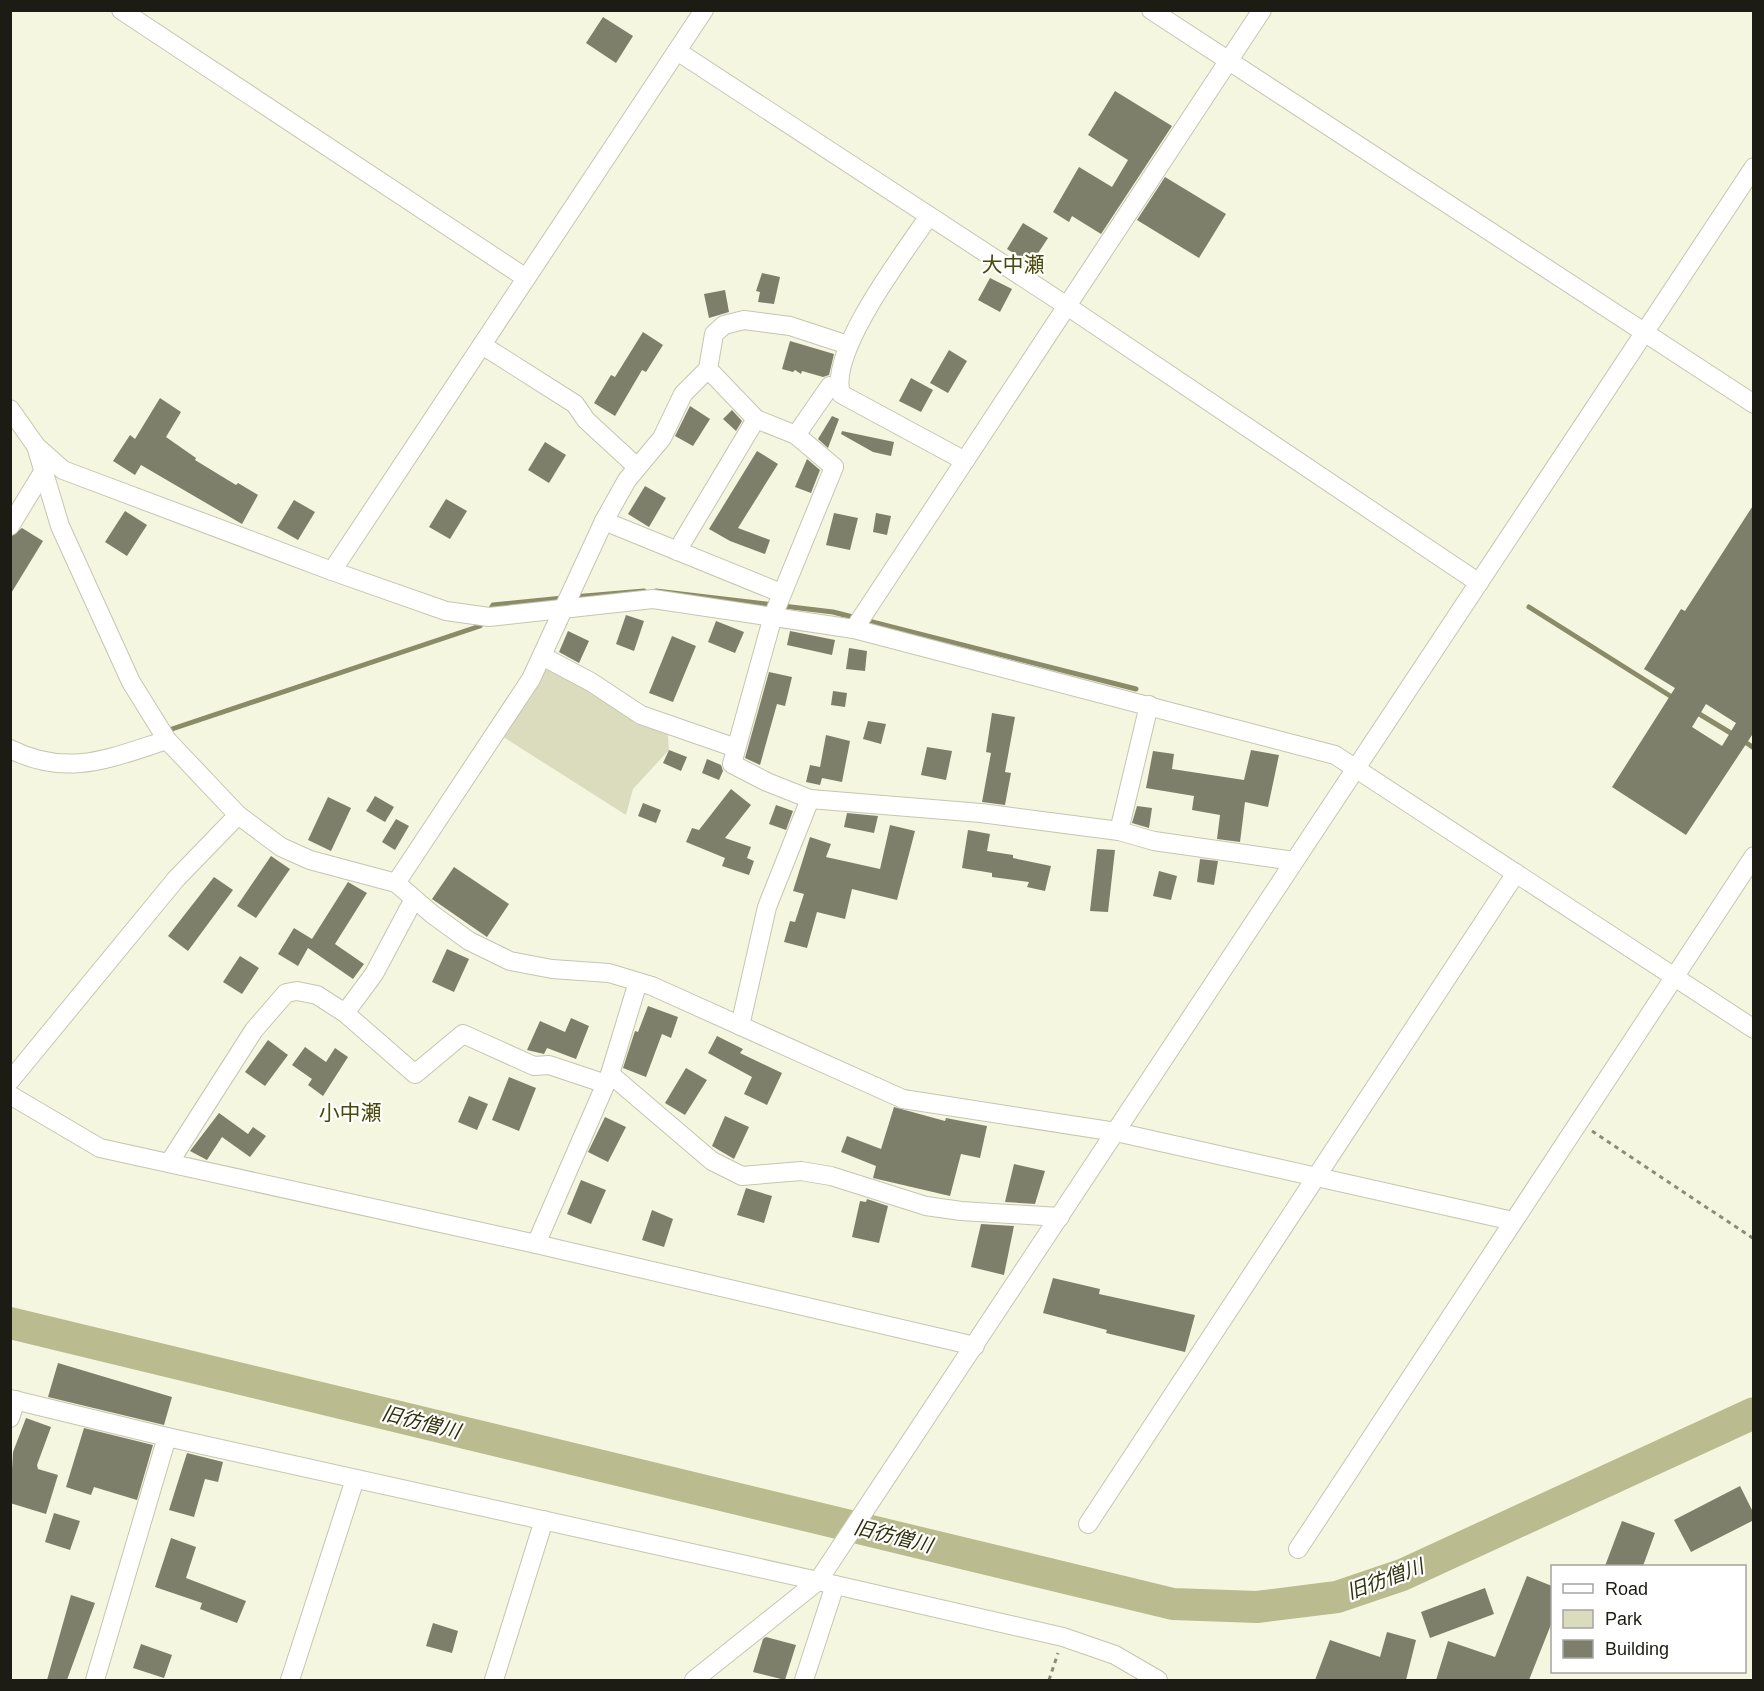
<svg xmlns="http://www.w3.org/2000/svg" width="1764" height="1691" viewBox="0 0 1764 1691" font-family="Arial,'Noto Sans JP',sans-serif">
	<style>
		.green { fill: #dbdcbe }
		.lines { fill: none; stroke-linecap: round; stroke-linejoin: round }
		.stream { stroke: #8b8b69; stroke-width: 5 }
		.river { stroke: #babb8e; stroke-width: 32 }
		.building { fill: #7e7f6a; fill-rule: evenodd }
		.minor-casing { stroke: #c5c6b0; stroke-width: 20 }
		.path { stroke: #8b8b7b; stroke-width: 3; stroke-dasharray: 4.5 4.5; stroke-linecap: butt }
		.minor { stroke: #fff; stroke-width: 18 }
		.labels { text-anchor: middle; stroke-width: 4.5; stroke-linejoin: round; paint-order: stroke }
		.water-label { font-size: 20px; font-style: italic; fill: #30300b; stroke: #fff }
		.quarter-label { font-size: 21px; fill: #494909; stroke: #fff }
	</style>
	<rect width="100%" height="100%" fill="#f5f6df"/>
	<path class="green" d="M546 660 667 724 669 750 633 789 626 815 497 733Z"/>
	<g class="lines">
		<g class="stream">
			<path d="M656 591 833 612 1136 689"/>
			<path d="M573 597 644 591"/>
			<path d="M1529 607 1675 699"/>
			<path d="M1696 712 1734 735"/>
			<path d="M166 731 480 626 493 605 563 598"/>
			<path d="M1742 740 1754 748"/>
		</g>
		<path class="river" d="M10 1323 1173 1604 1257 1607 1337 1597 1402 1575 1754 1413"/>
	</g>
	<g class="building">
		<path d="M603 17 633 36 616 63 586 43Z"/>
		<path d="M1115 91 1172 126 1101 234 1072 216 1069 222 1053 212 1079 167 1112 187 1128 160 1088 135Z"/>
		<path d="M1165 177 1226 214 1199 258 1137 220Z"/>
		<path d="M1023 223 1048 238 1031 264 1007 249Z"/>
		<path d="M762 273 780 277 774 304 758 302 760 292 756 291Z"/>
		<path d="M990 278 1012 289 1000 312 978 300Z"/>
		<path d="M725 290 729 312 709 318 704 294Z"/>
		<path d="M643 332 663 345 646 372 642 370 615 416 594 403 611 375 615 377Z"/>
		<path d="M790 341 834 354 829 375 823 377 802 371 801 374 795 370 793 372 782 369Z"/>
		<path d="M949 350 967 361 948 393 930 383Z"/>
		<path d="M911 378 933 390 921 412 899 401Z"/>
		<path d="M160 398 181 412 166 437 196 458 195 460 236 485 238 483 258 495 242 524 141 465 135 475 113 461 130 435 135 439Z"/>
		<path d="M690 406 710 419 693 446 675 436Z"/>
		<path d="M732 410 742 421 736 431 723 419Z"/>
		<path d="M832 416 839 419 828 448 818 439Z"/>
		<path d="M842 431 894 442 891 456 873 452 841 434Z"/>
		<path d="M545 442 566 455 549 483 528 470Z"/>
		<path d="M757 451 778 464 738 528 770 540 765 554 730 541 709 529Z"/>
		<path d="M807 459 820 470 811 493 795 487Z"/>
		<path d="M645 486 666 498 649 527 628 514Z"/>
		<path d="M446 499 467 511 450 539 429 527Z"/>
		<path d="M294 500 315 512 298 540 277 528Z"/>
		<path d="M1754 504V732L1686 835 1612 787 1675 688 1644 669 1681 609 1685 611ZM1706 704 1736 723 1722 746 1692 727Z"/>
		<path d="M125 511 147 525 127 556 105 542Z"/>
		<path d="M834 513 858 518 850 550 826 545Z"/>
		<path d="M876 513 891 516 887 535 873 532Z"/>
		<path d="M22 528 43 541 10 595V537Z"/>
		<path d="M626 615 644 621 634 651 616 644Z"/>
		<path d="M716 621 744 632 735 653 708 642Z"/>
		<path d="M568 631 589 641 579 663 559 652Z"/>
		<path d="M790 631 835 640 832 655 787 645Z"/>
		<path d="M672 636 696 646 673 702 649 693Z"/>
		<path d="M849 648 867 651 865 671 846 669Z"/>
		<path d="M769 672 792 677 785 706 777 704 760 765 745 758Z"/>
		<path d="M833 691 847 693 845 707 831 705Z"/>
		<path d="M992 713 1015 717 1005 772 1011 773 1005 805 982 802 991 753 986 752Z"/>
		<path d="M868 721 886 724 881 744 863 739Z"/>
		<path d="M826 735 850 741 842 782 822 778 820 785 806 782 810 765 820 767Z"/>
		<path d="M927 747 952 751 946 780 921 775Z"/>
		<path d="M669 750 687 757 681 771 663 763Z"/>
		<path d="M1251 750 1279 755 1268 807 1245 802 1240 842 1217 839 1220 815 1192 810 1194 796 1146 788 1153 751 1174 754 1172 769 1244 780Z"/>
		<path d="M707 759 721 765 723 771 719 780 702 773Z"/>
		<path d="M731 789 751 805 725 838 751 847 747 858 754 861 749 875 722 866 725 858 686 842 692 828 699 830Z"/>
		<path d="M375 796 394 807 385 822 366 811Z"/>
		<path d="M328 797 351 808 331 851 308 840Z"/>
		<path d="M643 803 661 810 656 823 638 816Z"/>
		<path d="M776 805 793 811 786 830 769 824Z"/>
		<path d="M1137 806 1152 808 1149 828 1132 823Z"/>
		<path d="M847 813 878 816 874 833 844 827Z"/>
		<path d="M396 819 409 826 395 850 382 842Z"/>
		<path d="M890 825 915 831 897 900 852 889 845 919 817 912 807 948 784 942 790 921 795 922 804 894 793 891 810 837 831 844 826 857 880 869Z"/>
		<path d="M968 830 990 834 987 851 1013 855V858L1051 866 1045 891 1027 887 1029 882 992 877V873L962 868Z"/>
		<path d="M1097 849 1115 850 1108 912 1090 911Z"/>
		<path d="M271 856 290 869 256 918 237 906Z"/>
		<path d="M1200 859 1218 861 1214 885 1197 882Z"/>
		<path d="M454 867 509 904 487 937 432 899Z"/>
		<path d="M1159 871 1177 876 1171 900 1153 896Z"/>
		<path d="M214 877 233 890 188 951 168 936Z"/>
		<path d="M348 882 367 893 335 944 364 964 353 979 308 948 298 966 278 954 294 928 312 939Z"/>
		<path d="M447 949 469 959 454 992 432 982Z"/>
		<path d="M240 956 259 968 242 994 223 982Z"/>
		<path d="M648 1006 678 1017 671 1038 662 1034 646 1077 623 1068 635 1031 638 1032Z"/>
		<path d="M571 1018 589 1026 576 1059 547 1048 544 1054 527 1050 540 1021 565 1032Z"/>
		<path d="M717 1036 743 1049 740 1053 782 1073 767 1105 744 1094 752 1077 708 1053Z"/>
		<path d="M268 1040 288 1055 265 1086 245 1072Z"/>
		<path d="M305 1047 326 1062 335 1048 348 1057 323 1096 308 1085 312 1079 292 1065Z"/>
		<path d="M686 1068 707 1080 685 1115 665 1103Z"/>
		<path d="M509 1077 536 1088 519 1131 492 1120Z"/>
		<path d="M469 1096 488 1104 477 1130 458 1122Z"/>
		<path d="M894 1107 945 1121 946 1118 987 1126 980 1158 961 1154 950 1196 873 1178 876 1166 841 1152 847 1136 881 1149Z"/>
		<path d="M219 1113 248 1134 253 1127 266 1136 250 1157 222 1137 207 1160 190 1151Z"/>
		<path d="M725 1116 749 1127 734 1159 712 1146Z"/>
		<path d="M605 1117 626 1127 608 1162 588 1152Z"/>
		<path d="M1014 1164 1045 1171 1035 1204 1005 1202Z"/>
		<path d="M581 1180 606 1190 591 1224 567 1214Z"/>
		<path d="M746 1188 772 1196 764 1223 737 1215Z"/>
		<path d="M867 1199 888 1206 879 1243 852 1237 860 1201 866 1202Z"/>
		<path d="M652 1210 673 1219 664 1247 642 1240Z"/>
		<path d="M981 1224 1014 1226 1004 1275 971 1267Z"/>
		<path d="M1053 1278 1100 1289 1099 1294 1195 1315 1185 1352 1106 1333 1107 1330 1043 1313Z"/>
		<path d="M58 1363 172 1397 164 1425 48 1397Z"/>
		<path d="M26 1418 51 1427 37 1465 38 1469 58 1475 46 1514 10 1503 13 1452Z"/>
		<path d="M84 1428 153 1445 137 1500 94 1487 91 1495 66 1487Z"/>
		<path d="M187 1453 223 1462 218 1482 205 1479 194 1517 169 1510Z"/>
		<path d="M1740 1486 1754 1514V1520L1691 1552 1674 1520Z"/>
		<path d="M54 1513 80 1521 70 1550 45 1542Z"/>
		<path d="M1622 1521 1655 1533 1643 1566H1605Z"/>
		<path d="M171 1538 196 1547 186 1578 246 1601 237 1623 200 1609 202 1603 155 1587Z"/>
		<path d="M1527 1576 1552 1586V1622L1529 1680H1436L1448 1641 1495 1657Z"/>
		<path d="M1485 1588 1494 1614 1430 1638 1421 1612Z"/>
		<path d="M71 1595 95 1603 67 1680H47Z"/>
		<path d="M433 1623 458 1631 452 1653 426 1646Z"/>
		<path d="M1387 1632 1416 1640 1406 1680H1315L1330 1640 1380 1657Z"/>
		<path d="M766 1637 796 1645 785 1680 753 1672 763 1639Z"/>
		<path d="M141 1644 172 1655 164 1678 133 1668Z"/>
	</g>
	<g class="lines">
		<defs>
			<g id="minor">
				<path d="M121 10 526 278"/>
				<path d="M1151 10 1754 404"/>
				<path d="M677 51 1067 306 1479 583"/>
				<path d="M929 216C905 252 828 351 841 394L965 461"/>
				<path d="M482 345 575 404 586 420 637 467"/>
				<path d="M708 369 756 419"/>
				<path d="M10 409 36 446 63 470 332 571 446 611 489 617 653 599 854 629 1335 755 1754 1029"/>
				<path d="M796 435 830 386H839"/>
				<path d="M36 446 60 526 131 682 167 740 238 815 281 847 310 860 396 883 432 914 469 941 510 961 552 969 609 973 652 986 903 1099 1116 1132 1513 1221"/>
				<path d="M604 521 781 593"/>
				<path d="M10 526 43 472"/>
				<path d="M677 551 756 419 796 435 834 467 773 616 732 764 767 782 810 799 981 813 1119 831 1154 841 1294 861"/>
				<path d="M332 571 704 10"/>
				<path d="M854 629 1262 10"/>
				<path d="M542 656 591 682 641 715 736 748"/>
				<path d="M10 749C68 778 110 758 167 740"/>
				<path d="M1119 831 1149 705"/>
				<path d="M396 883 531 679 604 521 627 480 662 438 683 394 708 369 714 334 724 325 744 320 790 326 848 345"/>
				<path d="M345 1013 415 1074 463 1034 534 1066 549 1065 606 1084"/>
				<path d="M740 1026 767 907 810 799"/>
				<path d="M610 1074 712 1161 742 1176 801 1171 831 1176 926 1206 961 1211 1060 1217"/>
				<path d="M10 1081 176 879 238 815"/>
				<path d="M10 1095 100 1148 536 1244 975 1346"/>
				<path d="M169 1163 254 1030 286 993 297 991 317 995 345 1013 374 974 414 899"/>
				<path d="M536 1244 610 1074 638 982"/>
				<path d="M10 1399 167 1437 818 1581 1754 167"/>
				<path d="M10 1418 16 1400"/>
				<path d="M1088 1524 1516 873"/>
				<path d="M1298 1549 1754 856"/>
				<path d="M95 1680 167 1437"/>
				<path d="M290 1680 355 1479"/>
				<path d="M494 1680 544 1520"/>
				<path d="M694 1680 818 1581 1063 1637 1115 1655 1158 1680"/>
				<path d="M804 1680 835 1585"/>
			</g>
		</defs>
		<use href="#minor" class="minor-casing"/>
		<g class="path">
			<path d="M1592 1131 1754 1239"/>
			<path d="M1049 1680 1058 1653"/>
		</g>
		<use href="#minor" class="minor"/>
	</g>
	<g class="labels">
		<g class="water-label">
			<text transform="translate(421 1422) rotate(14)" y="7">旧彷僧川</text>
			<text transform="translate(893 1536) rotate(14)" y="7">旧彷僧川</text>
			<text transform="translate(1385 1579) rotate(-20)" y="7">旧彷僧川</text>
		</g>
		<g class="quarter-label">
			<text x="1013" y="272">大中瀬</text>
			<text x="350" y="1120">小中瀬</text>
		</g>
	</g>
	<rect width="1764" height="1691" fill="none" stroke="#1c1c14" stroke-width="24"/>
	<rect x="1551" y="1565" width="195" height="108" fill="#ffffff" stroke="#a4a4a1" stroke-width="1.5"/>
	<rect x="1563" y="1584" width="30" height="9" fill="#ffffff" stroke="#a4a4a1" stroke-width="1.5"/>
	<text x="1605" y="1595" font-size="18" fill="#1c1c14">Road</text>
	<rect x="1563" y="1610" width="30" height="18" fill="#dbdcbe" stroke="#a4a4a1" stroke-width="1.5"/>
	<text x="1605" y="1625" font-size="18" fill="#1c1c14">Park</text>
	<rect x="1563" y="1640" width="30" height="18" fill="#7e7f6a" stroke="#a4a4a1" stroke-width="1.5"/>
	<text x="1605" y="1655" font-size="18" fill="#1c1c14">Building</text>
</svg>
